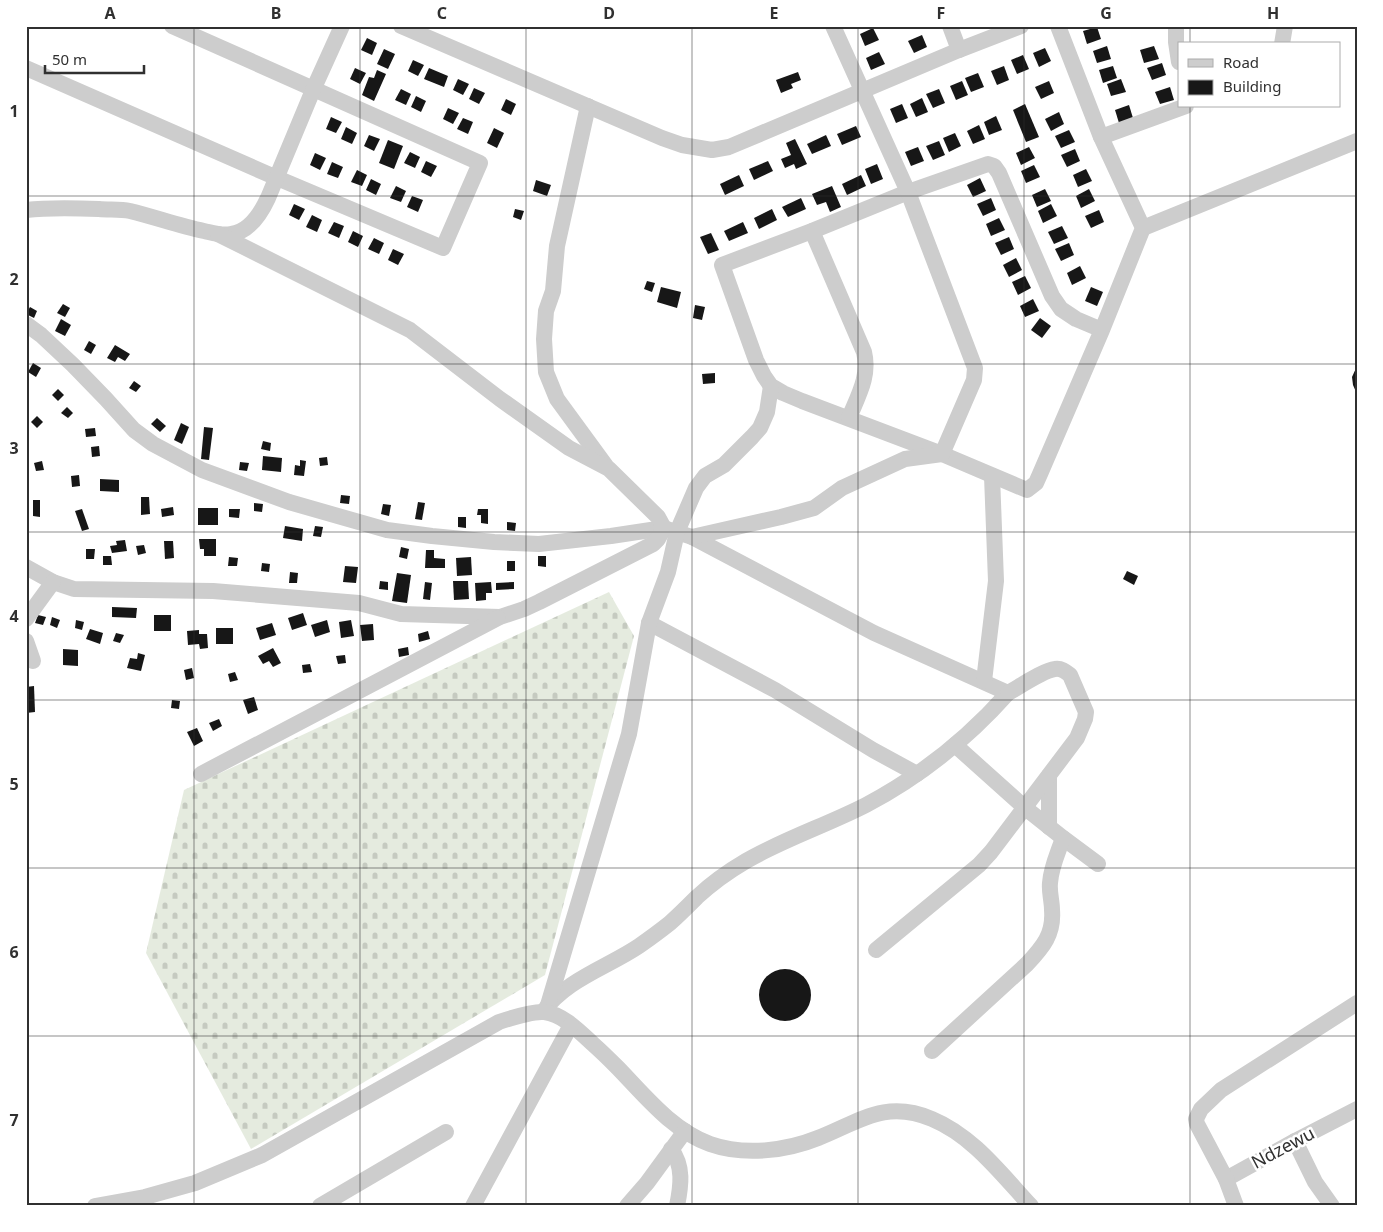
<svg xmlns="http://www.w3.org/2000/svg" width="1383" height="1232" viewBox="0 0 1383 1232" font-family="'Noto Sans',sans-serif">
	<style>
		.cemetery { fill: url(#cemetery-stones) }
		.building { fill: #171717 }
		.lines { fill: none; stroke-linecap: round; stroke-linejoin: round }
		.minor { stroke: #cdcdcd; stroke-width: 16 }
		.grid { fill: none; stroke: #303030; stroke-width: 1; stroke-opacity: 0.55 }
		.labels { text-anchor: middle; stroke-width: 5; stroke-linejoin: round; paint-order: stroke }
		.street-label { font-size: 18px; fill: #303030; stroke: #fff }
		.neatline { fill: none; stroke: #303030; stroke-width: 2 }
		.grid-label { font-size: 16px; text-anchor: middle; font-weight: bold; fill: #303030 }
	</style>
	<defs>
		<pattern id="cemetery-stones" width="16" height="16" patternUnits="userSpaceOnUse" patternTransform="scale(1.25)"><rect width="16" height="16" fill="#e5ebdf"/><path d="M2 7V4a2 2 0 0 1 4 0v3zM10 15v-3a2 2 0 0 1 4 0v3z" fill="#c5cac0"/></pattern>
	</defs>
	<rect width="100%" height="100%" fill="#fff"/>
	<path class="cemetery" d="M609 592 634 636 545 975 251 1149 146 953 184 790Z"/>
	<g class="building">
		<path d="M1097 27 1101 39 1087 44 1083 31Z"/>
		<path d="M873 28 879 40 865 46 860 34Z"/>
		<path d="M922 35 927 47 914 53 908 41Z"/>
		<path d="M367 38 377 43 372 55 361 50Z"/>
		<path d="M1107 46 1111 59 1097 63 1093 51Z"/>
		<path d="M1154 46 1159 59 1144 63 1140 50Z"/>
		<path d="M1045 48 1051 61 1039 67 1033 53Z"/>
		<path d="M384 49 395 54 388 69 377 64Z"/>
		<path d="M879 52 885 64 871 70 866 58Z"/>
		<path d="M1023 55 1029 69 1017 74 1011 60Z"/>
		<path d="M413 60 424 65 418 76 408 71Z"/>
		<path d="M1162 63 1166 75 1152 80 1147 68Z"/>
		<path d="M1004 66 1009 80 997 85 991 71Z"/>
		<path d="M1113 66 1117 78 1103 83 1099 70Z"/>
		<path d="M355 68 366 73 360 84 350 79Z"/>
		<path d="M429 68 448 76 444 87 424 79Z"/>
		<path d="M377 70 386 74 374 101 362 95 369 77 374 78Z"/>
		<path d="M798 72 801 80 791 84 793 88 781 93 776 80Z"/>
		<path d="M978 73 984 87 971 92 965 78Z"/>
		<path d="M458 79 469 84 463 95 453 90Z"/>
		<path d="M1121 79 1126 92 1111 96 1107 84Z"/>
		<path d="M962 81 968 95 956 100 950 86Z"/>
		<path d="M1049 81 1054 93 1041 99 1035 87Z"/>
		<path d="M1170 87 1174 100 1160 104 1155 92Z"/>
		<path d="M474 88 485 93 479 104 469 99Z"/>
		<path d="M401 89 411 94 406 105 395 100Z"/>
		<path d="M939 89 945 103 933 108 926 94Z"/>
		<path d="M416 96 426 101 421 112 411 107Z"/>
		<path d="M922 98 928 112 916 117 910 104Z"/>
		<path d="M506 99 516 104 511 115 501 110Z"/>
		<path d="M902 104 908 118 896 123 890 109Z"/>
		<path d="M1025 104 1039 137 1026 142 1013 110Z"/>
		<path d="M1129 105 1133 118 1119 123 1115 110Z"/>
		<path d="M448 108 459 113 453 124 443 119Z"/>
		<path d="M1059 112 1064 124 1051 131 1045 119Z"/>
		<path d="M996 116 1002 130 989 135 984 122Z"/>
		<path d="M331 117 342 122 336 133 326 129Z"/>
		<path d="M463 118 473 122 468 134 457 129Z"/>
		<path d="M979 125 985 139 973 144 967 131Z"/>
		<path d="M856 126 861 137 842 145 837 134Z"/>
		<path d="M346 127 357 133 352 144 341 139Z"/>
		<path d="M494 128 504 133 497 148 487 143Z"/>
		<path d="M1069 130 1075 142 1061 148 1055 136Z"/>
		<path d="M955 133 961 146 949 152 943 138Z"/>
		<path d="M369 135 380 139 374 151 364 146Z"/>
		<path d="M826 135 831 146 812 154 807 144Z"/>
		<path d="M795 139 807 164 796 169 794 164 785 168 781 159 791 155 786 143Z"/>
		<path d="M388 140 403 146 394 169 379 163Z"/>
		<path d="M939 141 945 155 933 160 926 146Z"/>
		<path d="M918 147 924 161 911 166 905 152Z"/>
		<path d="M1029 147 1035 158 1021 165 1016 153Z"/>
		<path d="M1075 149 1080 161 1067 167 1061 155Z"/>
		<path d="M410 152 420 157 415 168 404 163Z"/>
		<path d="M315 153 326 158 320 170 310 165Z"/>
		<path d="M426 161 437 166 431 177 421 172Z"/>
		<path d="M768 161 773 171 754 180 749 169Z"/>
		<path d="M332 162 343 167 338 178 327 174Z"/>
		<path d="M877 164 883 179 871 184 865 169Z"/>
		<path d="M1034 165 1040 177 1026 183 1021 171Z"/>
		<path d="M1086 169 1092 181 1078 187 1073 175Z"/>
		<path d="M357 170 367 175 362 186 351 182Z"/>
		<path d="M739 175 744 186 725 195 720 184Z"/>
		<path d="M861 175 866 186 847 195 842 184Z"/>
		<path d="M980 178 986 191 973 197 967 185Z"/>
		<path d="M371 179 381 184 376 195 366 190Z"/>
		<path d="M536 180 551 185 547 196 533 191Z"/>
		<path d="M396 186 406 191 401 202 390 198Z"/>
		<path d="M832 186 841 207 830 212 826 202 817 205 812 194Z"/>
		<path d="M1045 189 1051 201 1037 207 1032 195Z"/>
		<path d="M1089 189 1095 201 1081 208 1076 196Z"/>
		<path d="M412 196 423 200 418 212 407 207Z"/>
		<path d="M801 198 806 209 788 217 782 207Z"/>
		<path d="M991 198 996 210 983 216 977 204Z"/>
		<path d="M294 204 305 209 299 220 289 215Z"/>
		<path d="M1051 204 1057 216 1043 223 1038 211Z"/>
		<path d="M515 209 524 211 521 220 513 217Z"/>
		<path d="M772 209 777 220 759 229 754 218Z"/>
		<path d="M1099 210 1104 222 1091 228 1085 216Z"/>
		<path d="M312 215 322 220 317 232 306 227Z"/>
		<path d="M999 218 1005 230 991 236 986 224Z"/>
		<path d="M334 222 344 226 339 238 328 233Z"/>
		<path d="M743 222 748 233 729 241 724 231Z"/>
		<path d="M1062 226 1068 238 1054 244 1048 232Z"/>
		<path d="M353 231 363 236 358 247 348 242Z"/>
		<path d="M711 233 719 250 708 254 700 237Z"/>
		<path d="M1009 237 1014 249 1001 255 995 243Z"/>
		<path d="M374 238 384 243 379 254 368 249Z"/>
		<path d="M1069 243 1074 255 1061 261 1055 249Z"/>
		<path d="M393 249 404 254 398 265 388 260Z"/>
		<path d="M1016 258 1022 270 1009 277 1003 265Z"/>
		<path d="M1080 266 1086 278 1072 285 1067 273Z"/>
		<path d="M1025 276 1031 288 1018 295 1012 282Z"/>
		<path d="M647 281 655 283 652 292 644 289Z"/>
		<path d="M661 287 681 292 677 308 657 302Z"/>
		<path d="M1091 287 1103 292 1097 306 1085 301Z"/>
		<path d="M1033 299 1039 311 1025 317 1020 306Z"/>
		<path d="M63 304 70 308 65 317 57 313Z"/>
		<path d="M695 305 705 307 702 320 693 318Z"/>
		<path d="M30 307 37 311 34 318 26 314Z"/>
		<path d="M1040 318 1051 326 1042 338 1031 330Z"/>
		<path d="M61 319 71 325 65 336 55 331Z"/>
		<path d="M89 341 96 345 91 354 84 350Z"/>
		<path d="M115 345 130 354 125 361 118 357 115 362 107 358Z"/>
		<path d="M33 363 41 368 36 377 28 372Z"/>
		<path d="M1357 366V394L1353 385 1352 377Z"/>
		<path d="M715 373V383L703 384 702 374Z"/>
		<path d="M134 381 141 386 136 392 129 388Z"/>
		<path d="M58 389 64 395 58 401 52 395Z"/>
		<path d="M67 407 73 413 68 418 61 413Z"/>
		<path d="M37 416 43 422 37 428 31 422Z"/>
		<path d="M157 418 166 426 160 432 151 424Z"/>
		<path d="M181 423 189 427 182 444 174 440Z"/>
		<path d="M204 427 213 428 209 460 201 459Z"/>
		<path d="M95 428 96 436 86 437 85 429Z"/>
		<path d="M263 441 271 443 270 451 261 449Z"/>
		<path d="M99 446 100 456 92 457 91 447Z"/>
		<path d="M263 456 282 458 281 472 262 470Z"/>
		<path d="M327 457 328 465 320 466 319 458Z"/>
		<path d="M300 460 306 461 304 476 294 475 295 465 300 466Z"/>
		<path d="M42 461 44 470 36 471 34 463Z"/>
		<path d="M240 462 249 463 247 471 239 470Z"/>
		<path d="M79 475 80 486 72 487 71 476Z"/>
		<path d="M100 479 119 480V492L100 491Z"/>
		<path d="M341 495 350 496 349 504 340 503Z"/>
		<path d="M141 497H149L150 514 141 515Z"/>
		<path d="M33 500H40V517L33 516Z"/>
		<path d="M418 502 425 503 422 520 415 519Z"/>
		<path d="M254 503 263 504 262 512 254 511Z"/>
		<path d="M383 504 391 505 389 516 381 514Z"/>
		<path d="M173 507 174 515 162 517 161 509Z"/>
		<rect x="198" y="508" width="20" height="17"/>
		<path d="M82 509 89 529 82 531 75 511Z"/>
		<path d="M229 509H240L239 518 229 517Z"/>
		<path d="M478 509H488V524L481 523V515H477Z"/>
		<path d="M458 517H466V528L458 527Z"/>
		<path d="M507 522 516 523 515 531 507 530Z"/>
		<path d="M285 526 303 529 302 541 283 538Z"/>
		<path d="M315 526 323 527 321 537 313 536Z"/>
		<path d="M199 539H216V556H204V549H200Z"/>
		<path d="M125 540 127 551 112 553 110 546 117 545 116 541Z"/>
		<path d="M164 541H173L174 558 165 559Z"/>
		<path d="M144 545 146 553 138 555 136 546Z"/>
		<path d="M401 547 409 549 407 559 399 557Z"/>
		<path d="M86 549H95L94 559H86Z"/>
		<path d="M426 550H434V558L445 559V568H425Z"/>
		<path d="M103 556H111L112 565H103Z"/>
		<path d="M538 556H546V567L538 566Z"/>
		<path d="M229 557 238 558 237 566H228Z"/>
		<path d="M471 557 472 575 457 576 456 558Z"/>
		<rect x="507" y="561" width="8" height="10"/>
		<path d="M262 563 270 564 269 572 261 571Z"/>
		<path d="M345 566 358 567 356 583 343 582Z"/>
		<path d="M1127 571 1138 576 1134 585 1123 579Z"/>
		<path d="M290 572 298 573 297 583H289Z"/>
		<path d="M397 573 411 575 407 603 392 601Z"/>
		<path d="M380 581 388 582V590L379 589Z"/>
		<path d="M453 581H468L469 599 454 600Z"/>
		<path d="M425 582 432 583 430 600 423 599Z"/>
		<path d="M491 582 492 593H486V600L476 601 475 583Z"/>
		<path d="M514 582V589L496 590V583Z"/>
		<path d="M112 607 137 608 136 618 112 617Z"/>
		<path d="M303 613 307 625 292 630 288 618Z"/>
		<path d="M38 615 46 617 43 625 35 623Z"/>
		<rect x="154" y="615" width="17" height="16"/>
		<path d="M52 617 60 620 57 628 50 625Z"/>
		<path d="M76 620 84 622 82 630 75 628Z"/>
		<path d="M327 620 330 632 315 637 311 625Z"/>
		<path d="M351 620 354 636 341 638 339 622Z"/>
		<path d="M272 623 276 635 260 640 256 628Z"/>
		<path d="M373 624 374 640 362 641 360 625Z"/>
		<rect x="216" y="628" width="17" height="16"/>
		<path d="M90 629 103 633 100 644 86 639Z"/>
		<path d="M199 630V634H207L208 648 200 649 199 644 188 645 187 631Z"/>
		<path d="M428 631 430 639 419 642 418 634Z"/>
		<path d="M116 633 124 635 120 643 113 641Z"/>
		<path d="M408 647 409 655 399 657 398 649Z"/>
		<path d="M273 648 281 663 273 667 269 661 263 664 258 656Z"/>
		<path d="M63 649 78 650V666L63 665Z"/>
		<path d="M138 653 145 655 141 671 127 668 130 658 137 659Z"/>
		<path d="M345 655 346 663 338 664 336 656Z"/>
		<path d="M310 664 312 672 303 673 302 665Z"/>
		<path d="M192 668 194 678 186 680 184 670Z"/>
		<path d="M235 672 238 680 230 682 228 674Z"/>
		<path d="M34 686 35 712 26 713V687Z"/>
		<path d="M254 697 258 710 248 714 243 700Z"/>
		<path d="M172 700 180 701 179 709 171 708Z"/>
		<path d="M219 719 222 726 213 731 209 723Z"/>
		<path d="M197 728 203 741 194 746 187 732Z"/>
		<circle cx="785" cy="995" r="26"/>
	</g>
	<g class="lines">
		<g class="minor">
			<path d="M401 26 662 138 682 145 712 150 729 147 959 50 1021 26"/>
			<path d="M950 26 959 50"/>
			<path d="M1058 26 1101 137 1143 228 1102 330 1040 474 1036 483 1027 490 942 454 802 401 783 393 771 386 764 376 756 360 722 265 812 231 908 192 988 164 994 166 999 173 1052 296 1061 309 1076 319 1102 330"/>
			<path d="M1176 26V42L1179 62"/>
			<path d="M1282 44 1285 26"/>
			<path d="M26 68 277 178 443 248 480 163 172 26"/>
			<path d="M588 106 557 246 553 291 546 311 544 339 546 372 557 399 606 466"/>
			<path d="M1101 137 1186 106"/>
			<path d="M26 210C51 207 75 208 99 209 109 210 120 209 130 211 155 217 179 226 204 231 213 233 222 236 231 234 249 232 261 213 268 198L313 90 342 26"/>
			<path d="M1143 228 1357 141"/>
			<path d="M812 231 864 352C870 376 858 396 849 418"/>
			<path d="M26 324 41 335 73 365 106 399 134 430 153 444 202 470 289 502 387 530 432 536 494 542 539 544 611 536 664 528 692 537 874 633 1008 693C968 738 919 777 866 805 827 825 784 839 746 861 729 871 712 883 697 897 688 906 679 915 670 923 660 931 649 939 639 946 608 967 565 980 543 1012"/>
			<path d="M692 537 781 517 814 508 842 488 905 459 942 454 974 380 975 368 908 192 833 26"/>
			<path d="M26 567 53 582 74 589 213 591 359 603 401 614 500 617 524 609 539 602 653 544 658 539 664 528 658 517 609 469 569 448 500 399 410 330 218 234"/>
			<path d="M26 619 53 582"/>
			<path d="M649 623 775 690 873 750 917 774"/>
			<path d="M26 641 33 661"/>
			<path d="M984 681 996 581 992 476"/>
			<path d="M955 745 1024 807 1063 838 1098 864"/>
			<path d="M201 774 498 618"/>
			<path d="M1049 776V827"/>
			<path d="M876 950 979 865 991 852 1077 738 1085 719 1086 712 1070 675C1065 671 1061 668 1055 669 1044 670 1019 687 1008 693"/>
			<path d="M548 1005 629 734 649 623 668 572 677 532 696 488 705 476 724 465 752 437 760 428 767 412 771 386"/>
			<path d="M932 1051 1027 964C1043 947 1054 934 1052 910 1052 901 1049 892 1050 883 1051 867 1058 853 1063 838"/>
			<path d="M1295 1141 1315 1182 1332 1206"/>
			<path d="M671 1149C684 1166 681 1186 677 1206"/>
			<path d="M1226 1179 1295 1141 1357 1109"/>
			<path d="M95 1206 145 1197 195 1183 262 1155 499 1022C511 1018 532 1011 544 1012 563 1014 580 1032 594 1045 602 1052 610 1060 618 1068 646 1097 672 1130 710 1144 744 1156 786 1151 818 1138 859 1122 885 1099 932 1119 973 1136 1001 1174 1031 1206"/>
			<path d="M320 1206 446 1132"/>
			<path d="M473 1206 571 1025"/>
			<path d="M627 1206 647 1183 685 1131"/>
			<path d="M1236 1206 1226 1179 1197 1124 1196 1119 1201 1109 1221 1090 1357 1003"/>
		</g>
	</g>
	<path class="grid" d="M194 26V1206M360 26V1206M526 26V1206M692 26V1206M858 26V1206M1024 26V1206M1190 26V44M1190 106V1206M26 196H1357M26 364H1357M26 532H1357M26 700H1357M26 868H1357M26 1036H1357"/>
	<g class="labels">
		<g class="street-label">
			<text transform="translate(1283 1148) rotate(-28)" y="6">Ndzewu</text>
		</g>
	</g>
	<rect width="1383" height="1232" fill="none" stroke="#ffffff" stroke-width="55"/>
	<rect x="1178" y="42" width="162" height="65" fill="#ffffff" stroke="#acacac"/>
	<rect x="1188" y="59" width="25" height="8" fill="#cdcdcd" stroke="#acacac"/>
	<text x="1223" y="68" font-size="15" fill="#303030">Road</text>
	<rect x="1188" y="80" width="25" height="15" fill="#171717" stroke="#acacac"/>
	<text x="1223" y="92" font-size="15" fill="#303030">Building</text>
	<path d="M45 65v8h99v-8" fill="none" stroke="#303030" stroke-width="2.5"/>
	<text x="52" y="65" font-size="15" fill="#303030" stroke="#ffffff" stroke-width="4" paint-order="stroke">50 m</text>
	<rect x="28" y="28" width="1328" height="1176" class="neatline"/>
	<g class="grid-label">
		<text x="110" y="19">A</text>
		<text x="276" y="19">B</text>
		<text x="442" y="19">C</text>
		<text x="609" y="19">D</text>
		<text x="774" y="19">E</text>
		<text x="941" y="19">F</text>
		<text x="1106" y="19">G</text>
		<text x="1273" y="19">H</text>
		<text x="14" y="117">1</text>
		<text x="14" y="285">2</text>
		<text x="14" y="454">3</text>
		<text x="14" y="622">4</text>
		<text x="14" y="790">5</text>
		<text x="14" y="958">6</text>
		<text x="14" y="1126">7</text>
	</g>
</svg>
